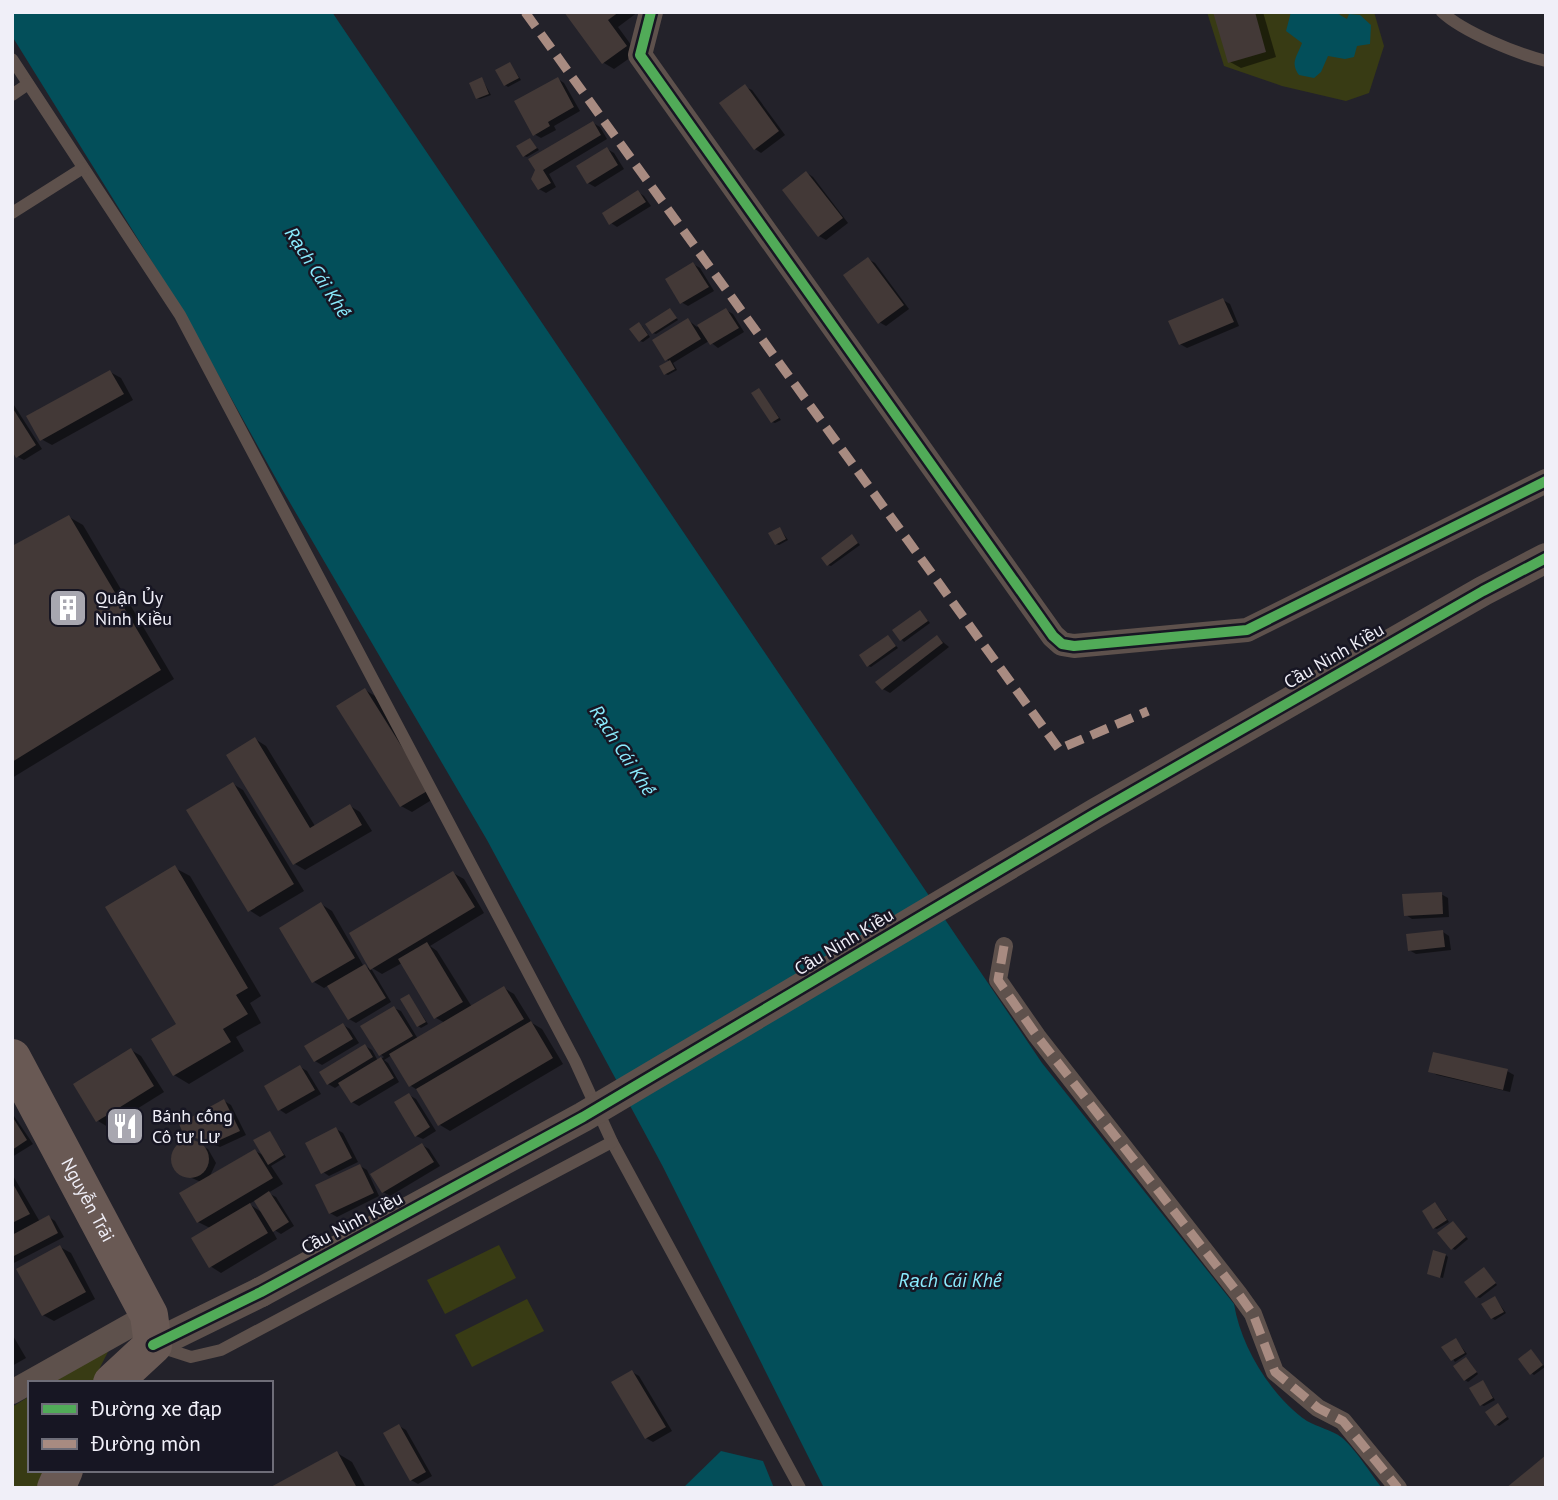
<svg xmlns="http://www.w3.org/2000/svg" width="1558" height="1500" viewBox="0 0 1558 1500" font-family="'PT Sans',sans-serif">
	<style>
		.green { fill: #383b14 }
		.water { fill: #034f5a }
		.shadow { fill: #0007; fill-rule: evenodd }
		.building { fill: #433937 }
		.lines { fill: none; stroke-linecap: round; stroke-linejoin: round }
		.service { stroke: #5e514c; stroke-width: 12 }
		.pedestrian { stroke: #5e514c; stroke-width: 18 }
		.minor { stroke: #5e514c; stroke-width: 24 }
		.tertiary { stroke: #5e514c; stroke-width: 30 }
		.primary { stroke: #695954; stroke-width: 38 }
		.tertiary-bridge { stroke: #5e514c; stroke-width: 30 }
		.quiet { stroke: #a88b81; stroke-width: 9; stroke-dasharray: 18 9; stroke-linecap: butt }
		.cycleway-casing { stroke: #171623; stroke-width: 15 }
		.cycleway { stroke: #51ab58; stroke-width: 10 }
		.labels { text-anchor: middle; stroke-width: 5; stroke-linejoin: round; paint-order: stroke }
		.poi-label { font-size: 18px; fill: #f0eff8; stroke: #171623; text-anchor: start }
		.street-label { font-size: 18px; fill: #f0eff8; stroke: #171623 }
		.water-label { font-size: 19px; font-style: italic; fill: #8aebfd; stroke: #171623 }
	</style>
	<rect width="100%" height="100%" fill="#23222a"/>
	<g class="green">
		<path d="M1207 12H1374L1384 46 1369 93 1346 101 1282 86 1224 66Z"/>
		<path d="M499 1245 516 1278 445 1314 427 1280Z"/>
		<path d="M527 1299 544 1331 472 1367 455 1335Z"/>
		<path d="M112 1344 92 1383H51Z"/>
		<path d="M30 1396V1470H48L40 1488H12V1407Z"/>
	</g>
	<g class="water">
		<path d="M12 12H332L1042 1063 1234 1304C1241 1347 1271 1396 1307 1421 1317 1427 1332 1430 1341 1437 1354 1447 1371 1474 1382 1488H824L662 1165 487 840 279 484 182 310 12 36Z"/>
		<path d="M1291 12H1335L1347 19 1349 14 1360 15 1371 25 1370 44 1357 46 1354 57 1345 59 1328 56 1321 72 1314 78 1299 75C1290 62 1297 57 1302 43L1286 31Z"/>
		<path d="M721 1451 763 1461 774 1488H683Z"/>
	</g>
	<g class="shadow">
		<path d="M567 12H638L618 27 637 53 614 69 604 63Z"/>
		<path d="M1215 12H1263L1276 57 1241 68 1230 62Z"/>
		<path d="M510 64 521 80 508 87 505 85Z"/>
		<path d="M482 79 491 95 480 99 477 98Z"/>
		<path d="M558 79 564 83 580 111 554 126 556 130 541 138 534 134Z"/>
		<path d="M745 87 752 90 785 135 761 153 755 149Z"/>
		<path d="M593 123 600 127 607 139 549 174 556 187 546 193 539 189 537 170Z"/>
		<path d="M530 140 539 150 527 157 524 156Z"/>
		<path d="M607 149 614 153 624 169 595 187 588 183Z"/>
		<path d="M807 173 813 177 848 223 826 240 819 236Z"/>
		<path d="M638 192 644 196 651 206 617 227 611 223Z"/>
		<path d="M868 259 875 263 909 309 886 326 879 322Z"/>
		<path d="M693 264 700 268 714 291 688 306 681 302Z"/>
		<path d="M1223 300 1230 304 1239 326 1187 348 1180 344Z"/>
		<path d="M670 310 678 320 656 334 653 333Z"/>
		<path d="M726 310 733 314 744 332 718 348 709 341 673 363 677 370 668 375 665 374 670 362 666 359 688 320 697 327Z"/>
		<path d="M642 326 650 337 643 342 640 341Z"/>
		<path d="M110 372 121 378 133 400 52 445 41 439Z"/>
		<path d="M759 390 781 420 775 423 772 422Z"/>
		<path d="M12 402 42 449 24 460 18 457 12 448Z"/>
		<path d="M69 517 83 525 174 679 12 778V548Z"/>
		<path d="M780 529 788 540 779 545 776 544Z"/>
		<path d="M852 536 860 545 831 566 828 565Z"/>
		<path d="M922 614 930 623 904 642 902 640 894 631Z"/>
		<path d="M888 637 898 648 871 667 868 666Z"/>
		<path d="M937 637 949 647 890 693 883 689Z"/>
		<path d="M365 690 375 696 438 796 412 812 401 806Z"/>
		<path d="M255 739 266 746 315 826 350 806 360 812 372 831 305 870 295 864 229 755Z"/>
		<path d="M233 784 243 790 304 891 260 917 249 910Z"/>
		<path d="M175 868 190 876 261 996 250 1003 261 1023 236 1037 244 1051 189 1084 174 1075 178 1025Z"/>
		<path d="M453 873 464 879 484 913 430 946 437 951 472 1007 504 988 514 994 532 1023 542 1029 563 1064 450 1131 440 1125 419 1091 411 1086 392 1055 384 1060 388 1063 399 1082 359 1106 352 1102 341 1084 335 1088 328 1084 365 1046 372 1050 378 1061 384 1057 380 1054 394 1008 401 1011 418 1039 445 1023 436 1018 402 963 382 974 372 968Z"/>
		<path d="M1441 894 1448 898 1449 917 1412 919 1406 915Z"/>
		<path d="M321 904 332 911 363 965 372 970 391 1002 356 1023 349 1019 329 985 324 988 314 982Z"/>
		<path d="M1443 932 1449 936 1451 950 1416 954 1409 950Z"/>
		<path d="M409 996 428 1024 421 1028 418 1026Z"/>
		<path d="M343 1025 350 1029 359 1043 322 1065 315 1061Z"/>
		<path d="M131 1050 141 1056 164 1092 108 1127 98 1121Z"/>
		<path d="M300 1067 307 1071 321 1094 286 1114 280 1110Z"/>
		<path d="M1430 1071H1507L1514 1075 1510 1092 1437 1075Z"/>
		<path d="M409 1095 416 1099 436 1131 423 1139 416 1136Z"/>
		<path d="M224 1101 231 1105 246 1135 220 1147 192 1136Z"/>
		<path d="M12 1113 33 1144 12 1157Z"/>
		<path d="M336 1129 343 1133 358 1162 329 1176 323 1172Z"/>
		<path d="M270 1133 286 1157 271 1166 283 1184 268 1193 276 1197 294 1226 281 1234 271 1228 277 1239 221 1273 210 1266V1228L198 1222 201 1182 178 1172 173 1161 175 1149 189 1141 208 1149 216 1163 209 1178 255 1151 265 1156ZM256 1200 263 1213 249 1204Z"/>
		<path d="M422 1145 429 1149 440 1166 390 1196 383 1192Z"/>
		<path d="M360 1166 367 1170 379 1196 337 1217 330 1213Z"/>
		<path d="M12 1174 40 1222 49 1217 55 1221 64 1237 12 1264Z"/>
		<path d="M1436 1204 1449 1222 1437 1229 1434 1228Z"/>
		<path d="M1455 1224 1468 1239 1455 1250 1452 1248Z"/>
		<path d="M60 1247 71 1253 95 1299 54 1321 43 1315Z"/>
		<path d="M1446 1255 1448 1257 1443 1278 1432 1275Z"/>
		<path d="M1484 1269 1497 1285 1480 1298 1477 1297Z"/>
		<path d="M1495 1298 1506 1313 1495 1320 1492 1318Z"/>
		<path d="M12 1334 26 1358 12 1366Z"/>
		<path d="M1456 1340 1467 1354 1455 1362 1444 1347Z"/>
		<path d="M1531 1351 1545 1367 1534 1375 1531 1373Z"/>
		<path d="M1469 1361 1478 1374 1468 1382 1465 1380Z"/>
		<path d="M632 1372 639 1376 672 1431 653 1442 646 1438Z"/>
		<path d="M1483 1382 1495 1400 1484 1406 1481 1405Z"/>
		<path d="M1498 1405 1509 1419 1499 1426 1496 1424Z"/>
		<path d="M399 1426 406 1430 432 1476 418 1484 411 1480Z"/>
		<path d="M337 1453 352 1462 366 1488H273Z"/>
	</g>
	<g class="building">
		<path d="M564 12H619L608 20 627 46 602 64Z"/>
		<path d="M1213 12H1255L1266 52 1228 63Z"/>
		<path d="M510 62 519 78 504 86 495 70Z"/>
		<path d="M482 77 489 94 476 99 469 83Z"/>
		<path d="M558 77 574 107 548 122 550 126 533 136 514 101Z"/>
		<path d="M745 84 779 131 754 150 719 103Z"/>
		<path d="M593 121 601 135 543 170 551 183 538 190 531 179 535 170 528 159Z"/>
		<path d="M530 138 537 148 523 157 516 146Z"/>
		<path d="M607 147 618 165 587 184 576 166Z"/>
		<path d="M806 171 843 218 818 237 782 190Z"/>
		<path d="M638 190 646 202 609 225 602 213Z"/>
		<path d="M868 257 904 305 878 324 843 275Z"/>
		<path d="M693 262 709 287 680 304 665 279Z"/>
		<path d="M1223 298 1234 322 1179 345 1168 321Z"/>
		<path d="M670 308 677 318 652 334 645 324Z"/>
		<path d="M726 308 739 328 710 345 697 325Z"/>
		<path d="M688 318 701 339 665 361 652 340Z"/>
		<path d="M639 322 648 335 639 342 629 329Z"/>
		<path d="M670 360 675 369 664 375 659 366Z"/>
		<path d="M110 370 124 394 40 441 26 416Z"/>
		<path d="M759 388 779 418 771 423 751 393Z"/>
		<path d="M12 407 36 445 16 458 12 451Z"/>
		<path d="M69 515 161 670 12 762V546Z"/>
		<path d="M780 527 786 539 775 545 768 533Z"/>
		<path d="M852 534 858 543 827 566 821 558Z"/>
		<path d="M920 610 928 621 900 641 892 630Z"/>
		<path d="M888 635 896 646 867 667 859 655Z"/>
		<path d="M937 635 943 643 882 690 875 682Z"/>
		<path d="M365 688 429 790 400 807 336 706Z"/>
		<path d="M255 737 310 828 350 804 362 825 293 865 226 755Z"/>
		<path d="M233 782 294 884 248 912 186 810Z"/>
		<path d="M175 865 248 988 236 995 248 1014 223 1029 231 1042 173 1076 151 1039 176 1024 105 907Z"/>
		<path d="M453 871 475 907 370 970 349 933Z"/>
		<path d="M1442 892 1443 914 1404 916 1402 894Z"/>
		<path d="M321 902 355 958 312 983 279 928Z"/>
		<path d="M1443 930 1445 947 1408 951 1406 934Z"/>
		<path d="M427 942 463 1002 434 1019 398 959Z"/>
		<path d="M365 964 386 998 348 1020 327 986Z"/>
		<path d="M504 986 524 1019 409 1087 389 1054Z"/>
		<path d="M409 994 426 1022 417 1027 400 999Z"/>
		<path d="M394 1006 413 1036 379 1056 360 1026Z"/>
		<path d="M531 1021 553 1058 438 1126 416 1089Z"/>
		<path d="M343 1023 353 1039 314 1062 304 1046Z"/>
		<path d="M365 1044 373 1057 327 1085 319 1072Z"/>
		<path d="M131 1048 154 1086 96 1122 73 1084Z"/>
		<path d="M1433 1052 1508 1069 1503 1090 1428 1072Z"/>
		<path d="M381 1057 394 1078 351 1103 338 1083Z"/>
		<path d="M300 1065 315 1090 278 1111 264 1086Z"/>
		<path d="M409 1093 430 1127 415 1137 394 1102Z"/>
		<path d="M224 1099 240 1131 211 1144 183 1133 179 1124Z"/>
		<path d="M12 1116 27 1140 12 1150Z"/>
		<path d="M336 1127 352 1158 321 1174 305 1143Z"/>
		<path d="M270 1131 284 1155 268 1165 253 1140Z"/>
		<circle cx="190" cy="1159" r="19"/>
		<path d="M422 1143 434 1162 382 1193 370 1174Z"/>
		<path d="M255 1149 273 1178 197 1223 179 1193Z"/>
		<path d="M360 1164 374 1193 329 1214 315 1185Z"/>
		<path d="M12 1182 30 1214 12 1223Z"/>
		<path d="M269 1191 289 1222 273 1232 254 1201Z"/>
		<path d="M1435 1202 1447 1220 1433 1229 1422 1211Z"/>
		<path d="M250 1203 268 1233 209 1268 191 1238Z"/>
		<path d="M49 1215 58 1233 12 1257V1235Z"/>
		<path d="M1453 1221 1466 1237 1451 1250 1437 1233Z"/>
		<path d="M60 1245 86 1292 42 1316 16 1269Z"/>
		<path d="M1433 1250 1446 1254 1440 1278 1427 1274Z"/>
		<path d="M1484 1267 1496 1283 1476 1298 1464 1282Z"/>
		<path d="M1495 1296 1504 1312 1491 1319 1481 1304Z"/>
		<path d="M1456 1338 1465 1353 1451 1361 1441 1347Z"/>
		<path d="M1531 1349 1543 1365 1530 1375 1518 1359Z"/>
		<path d="M1466 1357 1477 1372 1464 1381 1453 1366Z"/>
		<path d="M632 1370 666 1427 645 1439 611 1382Z"/>
		<path d="M1483 1380 1493 1398 1480 1406 1469 1388Z"/>
		<path d="M1498 1403 1507 1417 1495 1426 1485 1412Z"/>
		<path d="M399 1424 426 1472 410 1481 383 1433Z"/>
		<path d="M337 1451 357 1488H269Z"/>
		<path d="M1546 1455V1488H1506Z"/>
	</g>
	<g class="lines">
		<g class="service">
			<path d="M1442 12C1463 32 1518 54 1546 61"/>
			<path d="M12 59 180 315 575 1061 612 1142 800 1488"/>
			<path d="M12 95 28 84"/>
			<path d="M12 213 83 168"/>
			<path d="M160 1347 191 1357 221 1350 612 1142"/>
		</g>
		<path class="pedestrian" d="M1004 946 998 980 1037 1036 1238 1293 1253 1314 1275 1372 1318 1408 1343 1421 1398 1488"/>
		<g class="minor">
			<path d="M651 12 640 55 1053 636 1062 644 1074 646 1247 630 1546 481"/>
			<path d="M12 1392 149 1315"/>
		</g>
		<path class="tertiary" d="M153 1345 261 1292"/>
		<g class="primary">
			<path id="s1" d="M12 1058 149 1315 153 1345 112 1383"/>
			<path d="M56 1488 64 1470"/>
		</g>
		<path class="tertiary-bridge" d="M261 1292 583 1117 1096 813 1483 591 1546 558"/>
		<g class="quiet">
			<path d="M525 12 1059 749 1148 711"/>
			<path d="M1004 946 998 980 1037 1036 1238 1293 1253 1314 1275 1372 1318 1408 1343 1421 1398 1488"/>
		</g>
		<defs>
			<g id="cycleway">
				<path d="M651 12 640 55 1053 636 1062 644 1074 646 1247 630 1546 481"/>
				<path d="M153 1345 261 1292 583 1117 1096 813 1483 591 1546 558"/>
			</g>
		</defs>
		<use href="#cycleway" class="cycleway-casing"/>
		<use href="#cycleway" class="cycleway"/>
	</g>
	<defs>
		<symbol id="building-square" viewBox="-11 -11 22 22"><rect x="-9" y="-9" width="18" height="18" rx="4" fill="#a8a7b0" stroke="#171623"/><path d="M-4-6H4V6H1V3H-1V6H-4ZM-2.5-4.3h1.7v1.8h-1.7ZM.8-4.3h1.7v1.8H.8ZM-2.5-1h1.7V.8h-1.7ZM.8-1h1.7V.8H.8Z" fill="#fff"/></symbol>
		<symbol id="restaurant-square" viewBox="-11 -11 22 22"><rect x="-9" y="-9" width="18" height="18" rx="4" fill="#a8a7b0" stroke="#171623"/><path d="M-5-6h1v4h1v-4h1v4h1v-4h1v5L-1.5 .5V6h-2V.5L-5-1ZM5-6V6H3V1.5H1.5Q1.5-4 5-6Z" fill="#fff"/></symbol>
	</defs>
	<g fill-rule="evenodd">
		<use href="#building-square" x="46" y="586" width="44" height="44"/>
		<use href="#restaurant-square" x="103" y="1104" width="44" height="44"/>
	</g>
	<g class="labels">
		<g class="poi-label">
			<text x="95" y="604">Quận Ủy<tspan x="95" dy="21">Ninh Kiều</tspan></text>
			<text x="152" y="1122">Bánh cống<tspan x="152" dy="21">Cô tư Lư</tspan></text>
		</g>
		<g class="street-label">
			<text transform="translate(1334 656) rotate(-30)" y="6">Cầu Ninh Kiều</text>
			<text transform="translate(844 942) rotate(-31)" y="6">Cầu Ninh Kiều</text>
			<text dy="6" stroke="none"><textPath href="#s1" startOffset="161">Nguyễn Trãi</textPath></text>
			<text transform="translate(352 1223) rotate(-28)" y="6">Cầu Ninh Kiều</text>
		</g>
		<g class="water-label">
			<text transform="translate(318 272) rotate(57)" y="7">Rạch Cái Khế</text>
			<text transform="translate(623 750) rotate(57)" y="7">Rạch Cái Khế</text>
			<text x="950" y="1287">Rạch Cái Khế</text>
		</g>
	</g>
	<rect width="1558" height="1500" fill="none" stroke="#f0eff8" stroke-width="28"/>
	<rect x="28" y="1381" width="245" height="91" fill="#171623" stroke="#6e6d78" stroke-width="2"/>
	<rect x="42" y="1404" width="35" height="10" fill="#51ab58" stroke="#6e6d78" stroke-width="2"/>
	<text x="91" y="1416" font-size="21" fill="#f0eff8">Đường xe đạp</text>
	<rect x="42" y="1439" width="35" height="10" fill="#a88b81" stroke="#6e6d78" stroke-width="2"/>
	<text x="91" y="1451" font-size="21" fill="#f0eff8">Đường mòn</text>
</svg>
